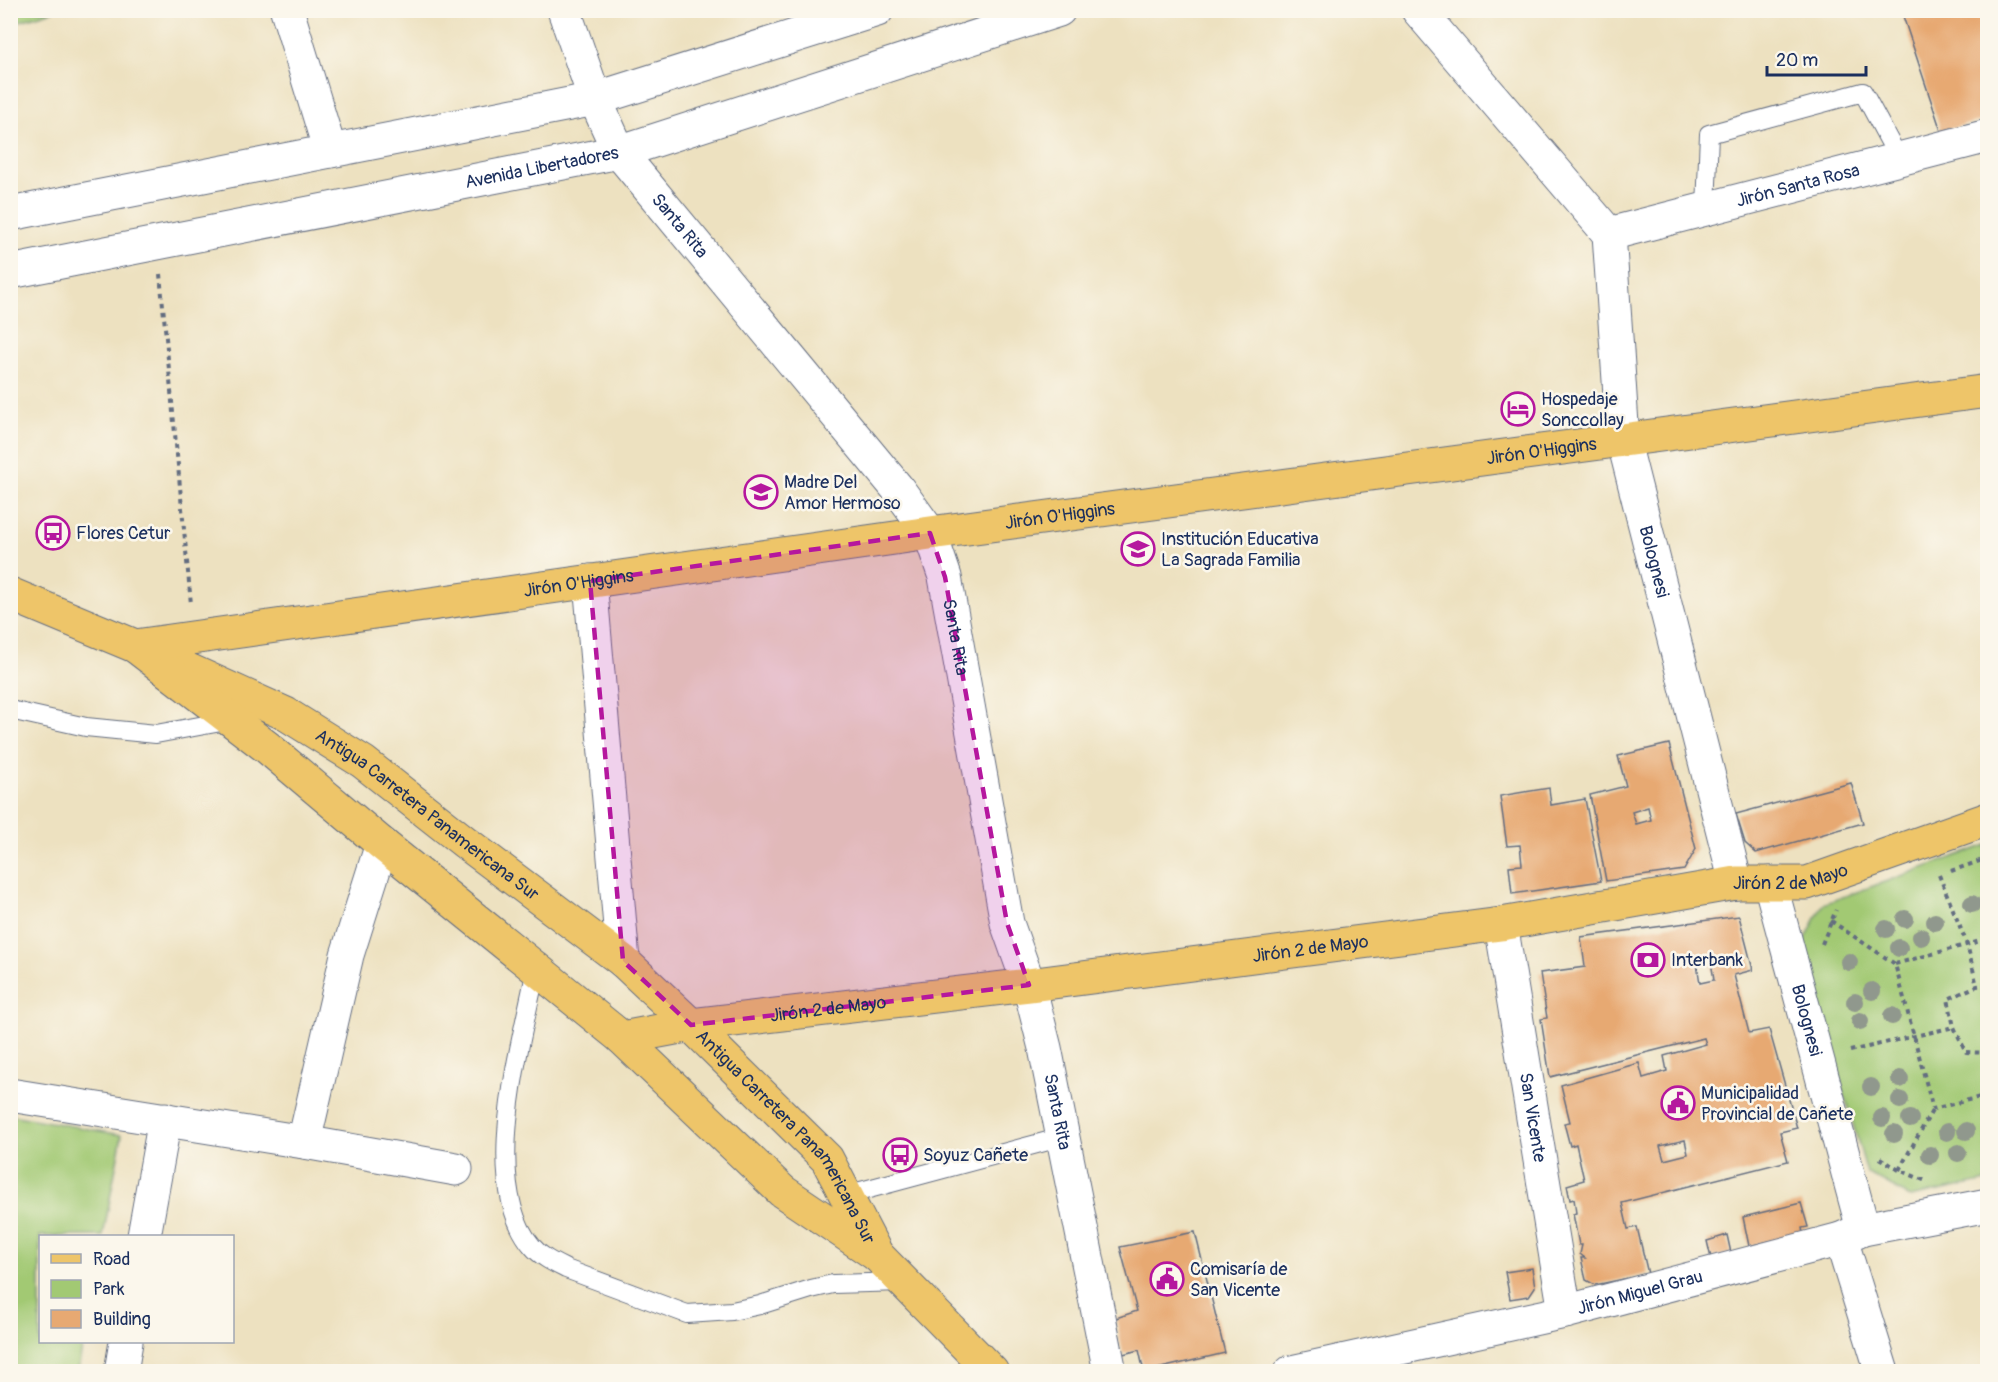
<svg xmlns="http://www.w3.org/2000/svg" width="1998" height="1382" viewBox="0 0 1998 1382" font-family="Pangolin,sans-serif">
	<style>
		.green { fill: #a2c973; stroke: #5e7c68; stroke-width: 1.5 }
		.building { fill: #e7a972; fill-rule: evenodd }
		.lines { fill: none; stroke-linecap: round; stroke-linejoin: round }
		.service-casing { stroke: #646d80; stroke-width: 20 }
		.minor-casing { stroke: #646d80; stroke-width: 35 }
		.tertiary-casing { stroke: #646d80; stroke-width: 35 }
		.primary-casing { stroke: #646d80; stroke-width: 35 }
		.trunk-casing { stroke: #646d80; stroke-width: 35 }
		.path { stroke: #646d80; stroke-width: 4; stroke-dasharray: 4.5 4.5; stroke-linecap: butt }
		.service { stroke: #fff; stroke-width: 18 }
		.minor { stroke: #fff; stroke-width: 33 }
		.tertiary { stroke: #fff; stroke-width: 33 }
		.primary { stroke: #eec569; stroke-width: 33 }
		.trunk { stroke: #eec569; stroke-width: 33 }
		.tree { fill: #90988d }
		.marked { fill: #b5179e; fill-opacity: 0.2; stroke: #b5179e; stroke-width: 4.5; stroke-dasharray: 12 8; stroke-linejoin: round }
		.labels { text-anchor: middle; stroke-width: 5; stroke-linejoin: round; paint-order: stroke }
		.street-label { font-size: 18px; fill: #1b2f5e; stroke: #fbf7ec }
		.poi-label { font-size: 18px; fill: #1b2f5e; stroke: #fbf7ec; text-anchor: start }
	</style>
	<rect width="100%" height="100%" fill="#fbf7ec"/>
	<filter id="ink" filterUnits="userSpaceOnUse"><feTurbulence type="fractalNoise" baseFrequency=".0167" numOctaves="2"/><feDisplacementMap in="SourceGraphic" scale="12" xChannelSelector="R" yChannelSelector="G"/><feConvolveMatrix kernelMatrix="1 2 1 2 8 2 1 2 1" color-interpolation-filters="sRGB"/></filter>
	<filter id="wash" filterUnits="userSpaceOnUse"><feTurbulence type="fractalNoise" baseFrequency=".008" numOctaves="4" result="noise"/><feDisplacementMap in="SourceGraphic" scale="24" xChannelSelector="R" yChannelSelector="G"/><feGaussianBlur stdDeviation="1.35" result="paint"/><feColorMatrix in="noise" values="0 0 0 0 0 0 0 0 0 0 0 0 0 0 0 0 0 1.4 0 .05"/><feComposite in="paint" operator="in"/></filter>
	<g filter="url(#wash)">
		<rect width="100%" height="100%" fill="#ede1c0"/>
		<g class="green">
			<path d="M11 10H53V11L11 24Z"/>
			<path d="M1987 845V1181L1910 1197 1867 1173 1802 946 1823 904Z"/>
			<path d="M11 1115 122 1135 103 1236H40V1342H83L78 1371H11Z"/>
		</g>
		<g id="blocks">
			<g class="building">
				<path d="M1901 10H1988V119L1941 131Z"/>
				<path d="M1669 744 1696 849 1684 870 1606 881 1590 795 1626 786 1618 756ZM1648 807 1651 820 1636 824 1632 812Z"/>
				<path d="M1851 783 1863 823 1756 853 1745 843 1736 814Z"/>
				<path d="M1549 788 1551 805 1585 799 1601 881 1512 894 1509 866 1522 865 1520 845 1507 846 1500 796Z"/>
				<path d="M1739 916 1753 970 1734 975 1749 1033 1769 1029 1797 1128 1780 1132 1788 1161 1622 1203 1628 1229 1637 1227 1648 1274 1595 1285 1586 1280 1581 1258H1585L1580 1254 1582 1245H1579L1573 1214 1576 1213 1574 1199 1570 1200 1567 1185 1584 1180 1576 1144 1570 1146 1564 1123 1570 1122 1561 1085 1639 1063 1643 1078 1667 1071 1664 1056 1706 1044 1704 1038 1550 1077 1541 1019 1547 1018 1540 973 1585 967 1581 937ZM1710 956 1714 980 1700 983 1696 958ZM1685 1140 1688 1154 1664 1160 1660 1146Z"/>
				<path d="M1801 1203 1808 1227 1802 1228 1803 1233 1749 1246 1743 1217Z"/>
				<path d="M1195 1232 1225 1353 1144 1372 1139 1350 1123 1354 1116 1318 1137 1311 1120 1247Z"/>
				<path d="M1727 1235 1731 1253 1711 1258 1707 1241Z"/>
				<path d="M1532 1268 1535 1287 1529 1296 1510 1299 1505 1272Z"/>
			</g>
		</g>
	</g>
	<g filter="url(#ink)">
		<use href="#blocks" fill-opacity="0" stroke="#646d80" stroke-width="1.5"/>
		<g class="lines">
			<defs>
				<g id="service">
					<path d="M1706 208 1709 134 1863 92 1899 159"/>
					<path d="M10 710 86 727 156 734 232 720"/>
					<path d="M536 969C522 1042 479 1184 532 1246 541 1257 554 1263 566 1269L687 1314 732 1311 760 1305 811 1289 833 1284 903 1282"/>
					<path d="M846 1195 1063 1137"/>
				</g>
				<g id="minor">
					<path d="M287 10 330 151"/>
					<path id="s1" d="M564 10 595 99 619 152 898 489 930 533 945 577 1007 923 1029 985 1045 1048 1110 1372"/>
					<path d="M1418 10 1609 234"/>
					<path id="s2" d="M1609 234 1623 439 1736 883"/>
					<path id="s3" d="M1609 234 1988 136"/>
					<path d="M590 581 623 961"/>
					<path id="s4" d="M1770 883 1863 1229"/>
					<path id="s5" d="M1501 924 1565 1312"/>
					<path d="M10 1095 304 1142 456 1169"/>
					<path d="M304 1142 347 955 382 844"/>
					<path d="M144 1236 165 1119"/>
					<path d="M1841 1239 1882 1372"/>
					<path d="M121 1372 126 1342"/>
					<path id="s6" d="M1291 1372 1565 1312 1841 1239 1863 1229 1988 1205"/>
				</g>
				<g id="tertiary">
					<path d="M10 214 595 99 877 10"/>
					<path id="s7" d="M10 272 619 152 1059 10"/>
				</g>
				<g id="primary">
					<path id="s8" d="M160 657 286 714 363 762 466 843 623 961 691 1025 827 1159 877 1255"/>
					<path d="M622 1038 782 1191 877 1255 992 1372"/>
				</g>
				<g id="trunk">
					<path id="s9" d="M10 594 135 646 268 748 382 844 622 1038 691 1025 1029 985 1501 924 1736 883H1807L1988 819"/>
					<path id="s10" d="M135 646 930 533 1988 391"/>
				</g>
			</defs>
			<use href="#service" class="service-casing"/>
			<use href="#minor" class="minor-casing"/>
			<use href="#tertiary" class="tertiary-casing"/>
			<use href="#primary" class="primary-casing"/>
			<use href="#trunk" class="trunk-casing"/>
			<g class="path">
				<path d="M160 274 191 604"/>
				<path d="M1951 871 1988 858"/>
				<path d="M1939 875 1967 944 1977 986"/>
				<path d="M1831 921 1895 964 1933 1109 1988 1095"/>
				<path d="M1822 944 1836 910"/>
				<path d="M1895 964 1988 939"/>
				<path d="M1988 985 1977 986 1948 999 1954 1027 1966 1052 1988 1053"/>
				<path d="M1850 1051 1954 1027"/>
				<path d="M1880 1158 1899 1170 1926 1181"/>
				<path d="M1899 1170 1933 1109"/>
			</g>
			<use href="#service" class="service"/>
			<use href="#minor" class="minor"/>
			<use href="#tertiary" class="tertiary"/>
			<use href="#primary" class="primary"/>
			<use href="#trunk" class="trunk"/>
		</g>
		<g class="tree">
			<circle cx="1972" cy="904" r="9"/>
			<circle cx="1905" cy="919" r="9"/>
			<circle cx="1935" cy="922" r="9"/>
			<circle cx="1886" cy="929" r="9"/>
			<circle cx="1921" cy="937" r="9"/>
			<circle cx="1899" cy="948" r="9"/>
			<circle cx="1849" cy="962" r="9"/>
			<circle cx="1872" cy="991" r="9"/>
			<circle cx="1855" cy="1002" r="9"/>
			<circle cx="1892" cy="1016" r="9"/>
			<circle cx="1860" cy="1021" r="9"/>
			<circle cx="1900" cy="1079" r="9"/>
			<circle cx="1871" cy="1087" r="9"/>
			<circle cx="1900" cy="1100" r="9"/>
			<circle cx="1882" cy="1118" r="9"/>
			<circle cx="1910" cy="1119" r="9"/>
			<circle cx="1966" cy="1131" r="9"/>
			<circle cx="1947" cy="1132" r="9"/>
			<circle cx="1894" cy="1134" r="9"/>
			<circle cx="1958" cy="1153" r="9"/>
			<circle cx="1930" cy="1155" r="9"/>
		</g>
	</g>
	<path class="marked" d="M930 533 945 577 1007 923 1029 985 691 1025 623 961 590 581Z"/>
	<defs>
		<symbol id="hotel-ring" viewBox="-11 -11 22 22"><circle r="9.5" fill="#fbf7ec" stroke="#b5179e" stroke-width="1.5"/><path d="M-6-4.5h1.5V1H6V5H4.5V3h-9V5H-6ZM-4 0a1.8 1.8 0 1 1 3.6 0ZM.5 0V-2.5h3Q6-2.5 6 0Z" fill="#b5179e"/></symbol>
		<symbol id="school-ring" viewBox="-11 -11 22 22"><circle r="9.5" fill="#fbf7ec" stroke="#b5179e" stroke-width="1.5"/><path d="M0-5L7-2L0 1L-7-2ZM-4 1L0 2.5L4 1V4Q0 6-4 4Z" fill="#b5179e"/></symbol>
		<symbol id="bus-ring" viewBox="-11 -11 22 22"><circle r="9.5" fill="#fbf7ec" stroke="#b5179e" stroke-width="1.5"/><path d="M-5-6H5V4H4V6H2V4H-2V6H-4V4H-5ZM-3.5-4V0h7V-4ZM-3.5 1.2v1.5H-2V1.2ZM2 1.2v1.5H3.5V1.2Z" fill="#b5179e"/></symbol>
		<symbol id="bank-ring" viewBox="-11 -11 22 22"><circle r="9.5" fill="#fbf7ec" stroke="#b5179e" stroke-width="1.5"/><path d="M-6-4H6V4H-6ZM0-2.3a2.3 2.3 0 1 0 0 4.6a2.3 2.3 0 1 0 0-4.6Z" fill="#b5179e"/></symbol>
		<symbol id="civic-ring" viewBox="-11 -11 22 22"><circle r="9.5" fill="#fbf7ec" stroke="#b5179e" stroke-width="1.5"/><path d="M-.6-6.5H3V-4.5H.6V-3L4-1V1h2V6H-6V1h2V-1L-.6-3ZM-1.2 2.5V6h2.4V2.5Z" fill="#b5179e"/></symbol>
	</defs>
	<g fill-rule="evenodd">
		<use href="#hotel-ring" x="1499" y="390" width="38" height="38"/>
		<use href="#school-ring" x="742" y="473" width="38" height="38"/>
		<use href="#bus-ring" x="34" y="514" width="38" height="38"/>
		<use href="#school-ring" x="1119" y="530" width="38" height="38"/>
		<use href="#bank-ring" x="1629" y="941" width="38" height="38"/>
		<use href="#civic-ring" x="1659" y="1084" width="38" height="38"/>
		<use href="#bus-ring" x="881" y="1136" width="38" height="38"/>
		<use href="#civic-ring" x="1148" y="1260" width="38" height="38"/>
	</g>
	<g class="labels">
		<g class="street-label">
			<text dy="6" stroke="none"><textPath href="#s7" startOffset="542">Avenida Libertadores</textPath></text>
			<text dy="6" stroke="none"><textPath href="#s3" startOffset="195">Jirón Santa Rosa</textPath></text>
			<text dy="6" stroke="none"><textPath href="#s1" startOffset="248">Santa Rita</textPath></text>
			<text dy="6" stroke="none"><textPath href="#s10" startOffset="1420">Jirón O'Higgins</textPath></text>
			<text dy="6" stroke="none"><textPath href="#s10" startOffset="934">Jirón O'Higgins</textPath></text>
			<text dy="6" stroke="none"><textPath href="#s2" startOffset="332">Bolognesi</textPath></text>
			<text dy="6" stroke="none"><textPath href="#s10" startOffset="448">Jirón O'Higgins</textPath></text>
			<text dy="6" stroke="none"><textPath href="#s1" startOffset="752">Santa Rita</textPath></text>
			<text dy="6" stroke="none"><textPath href="#s8" startOffset="312">Antigua Carretera Panamericana Sur</textPath></text>
			<text dy="6" stroke="none"><textPath href="#s9" startOffset="1941">Jirón 2 de Mayo</textPath></text>
			<text dy="6" stroke="none"><textPath href="#s9" startOffset="1455">Jirón 2 de Mayo</textPath></text>
			<text dy="6" stroke="none"><textPath href="#s9" startOffset="969">Jirón 2 de Mayo</textPath></text>
			<text dy="6" stroke="none"><textPath href="#s4" startOffset="142">Bolognesi</textPath></text>
			<text dy="6" stroke="none"><textPath href="#s1" startOffset="1238">Santa Rita</textPath></text>
			<text dy="6" stroke="none"><textPath href="#s5" startOffset="196">San Vicente</textPath></text>
			<text dy="6" stroke="none"><textPath href="#s8" startOffset="798">Antigua Carretera Panamericana Sur</textPath></text>
			<text dy="6" stroke="none"><textPath href="#s6" startOffset="358">Jirón Miguel Grau</textPath></text>
		</g>
		<g class="poi-label">
			<text x="1541" y="405">Hospedaje<tspan x="1541" dy="21">Sonccollay</tspan></text>
			<text x="784" y="488">Madre Del<tspan x="784" dy="21">Amor Hermoso</tspan></text>
			<text x="76" y="539">Flores Cetur</text>
			<text x="1161" y="545">Institución Educativa<tspan x="1161" dy="21">La Sagrada Familia</tspan></text>
			<text x="1671" y="966">Interbank</text>
			<text x="1701" y="1099">Municipalidad<tspan x="1701" dy="21">Provincial de Cañete</tspan></text>
			<text x="923" y="1161">Soyuz Cañete</text>
			<text x="1190" y="1275">Comisaría de<tspan x="1190" dy="21">San Vicente</tspan></text>
		</g>
	</g>
	<rect width="1998" height="1382" fill="none" stroke="#fbf7ec" stroke-width="36"/>
	<rect x="39" y="1235" width="195" height="108" fill="#fbf7ec" stroke="#a1a7b3" stroke-width="1.5"/>
	<rect x="51" y="1254" width="30" height="9" fill="#eec569" stroke="#a1a7b3" stroke-width="1.5"/>
	<text x="93" y="1265" font-size="18" fill="#1b2f5e">Road</text>
	<rect x="51" y="1280" width="30" height="18" fill="#a2c973" stroke="#a1a7b3" stroke-width="1.5"/>
	<text x="93" y="1295" font-size="18" fill="#1b2f5e">Park</text>
	<rect x="51" y="1310" width="30" height="18" fill="#e7a972" stroke="#a1a7b3" stroke-width="1.5"/>
	<text x="93" y="1325" font-size="18" fill="#1b2f5e">Building</text>
	<path d="M1767 66v9h99v-9" fill="none" stroke="#1b2f5e" stroke-width="3"/>
	<text x="1776" y="66" font-size="18" fill="#1b2f5e" stroke="#fbf7ec" stroke-width="4.5" paint-order="stroke">20 m</text>
</svg>
